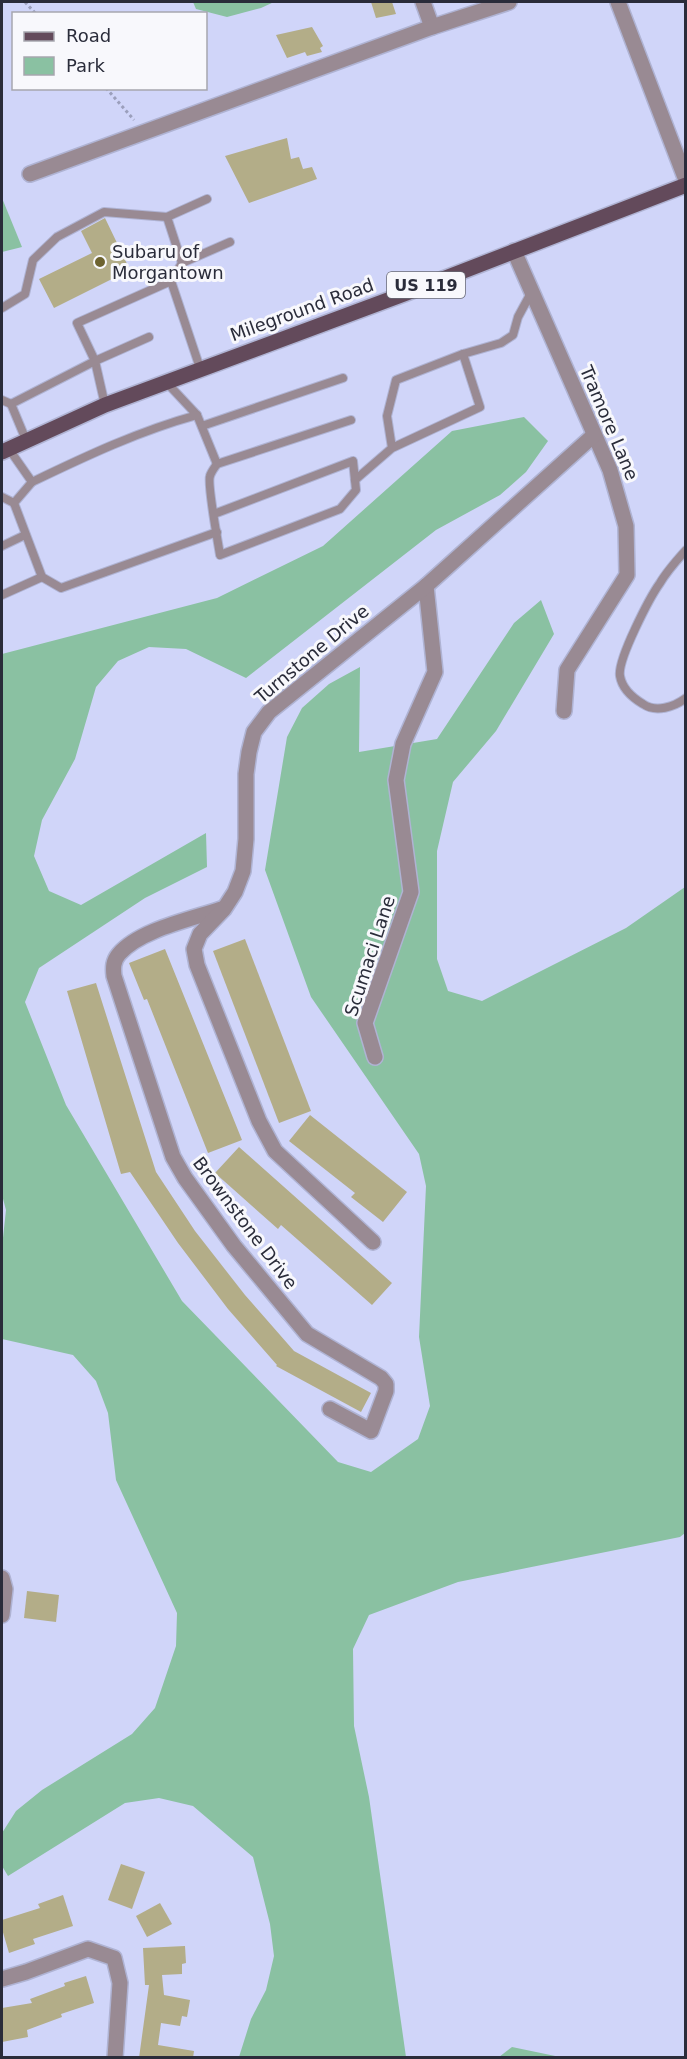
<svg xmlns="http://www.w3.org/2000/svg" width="687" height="2059" viewBox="0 0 687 2059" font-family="'DejaVu Sans',sans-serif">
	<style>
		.green { fill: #8ac1a2 }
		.building { fill: #b3ad88 }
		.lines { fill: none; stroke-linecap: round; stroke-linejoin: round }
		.service-casing { stroke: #afb3d3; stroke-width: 10 }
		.minor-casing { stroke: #afb3d3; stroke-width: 18 }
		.primary-casing { stroke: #afb3d3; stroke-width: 18 }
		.path { stroke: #9b9fbc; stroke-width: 3; stroke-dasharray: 3 3; stroke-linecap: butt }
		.service { stroke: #998a93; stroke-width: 8 }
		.minor { stroke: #998a93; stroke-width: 15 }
		.primary { stroke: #634a5b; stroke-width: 15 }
		.poi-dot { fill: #6d6330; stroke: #f8f8fc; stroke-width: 2 }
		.labels { text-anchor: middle; stroke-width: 6; stroke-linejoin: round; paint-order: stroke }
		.shield { fill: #f8f8fc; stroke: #686974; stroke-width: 1.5 }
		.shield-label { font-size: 16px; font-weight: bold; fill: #2a2c3a }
		.poi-label { font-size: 18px; fill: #2a2c3a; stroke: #f8f8fc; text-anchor: start }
		.street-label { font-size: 18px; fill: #2a2c3a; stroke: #f8f8fc }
	</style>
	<rect width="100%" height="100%" fill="#d0d5f9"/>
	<g class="green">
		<path d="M193 2H274L261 8 227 17 196 9Z"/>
		<path d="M2 198 22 247 2 252Z"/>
		<path d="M524 417 548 441 526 472 500 495 436 530 246 678 186 649 149 647 118 661 96 687 75 759 42 820 34 856 49 891 81 905 206 833 207 867 145 898 39 968 25 1002 66 1105 182 1301 338 1462 371 1472 418 1439 430 1406 419 1337 426 1186 419 1154 311 997 265 870 287 737 302 708 329 684 360 667 359 752 437 739 514 623 541 600 554 634 496 731 453 782 437 851V959L448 991 482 1001 626 928 685 887V1533L680 1537 458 1582 369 1615 353 1649 354 1726 369 1797 406 2057H239L251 2019 266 1990 274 1956 270 1924 253 1857 193 1806 159 1798 125 1803 8 1876 2 1866V1833L16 1811 42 1790 132 1734 155 1708 176 1646 177 1613 116 1480 108 1413 96 1381 73 1355 2 1339V1247L6 1210 2 1195V654L217 598 323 546 452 431Z"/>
		<path d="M512 2047 560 2057H499Z"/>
	</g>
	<g class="building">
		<path d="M371 2H392L396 14 376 18Z"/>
		<path d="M312 27 323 46 320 48 322 52 307 56 305 52 287 58 276 35Z"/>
		<path d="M287 138 291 159 299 157 303 169 312 167 317 179 249 203 225 156Z"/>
		<path d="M105 218 130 270 54 308 39 279 92 253 81 231Z"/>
		<path d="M245 939 311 1111 279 1123 213 951Z"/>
		<path d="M165 949 242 1140 208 1153 147 999 144 1000 129 963Z"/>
		<path d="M96 983 156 1172 195 1231 245 1295 294 1351 371 1393 361 1412 276 1366 277 1365 228 1309 178 1243 130 1172 121 1174 67 991Z"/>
		<path d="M310 1115 407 1192 383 1222 351 1197 355 1193 289 1141Z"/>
		<path d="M239 1147 392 1283 372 1305 281 1225 278 1229 215 1173Z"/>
		<path d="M27 1591 59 1595 56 1622 24 1618Z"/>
		<path d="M121 1864 145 1872 132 1909 108 1900Z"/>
		<path d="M63 1895 73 1926 33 1939 35 1944 9 1953 2 1929V1920L40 1908 38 1904Z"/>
		<path d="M160 1903 172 1924 147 1937 136 1916Z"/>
		<path d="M185 1946 186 1963 182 1964V1974L162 1975 164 1995 190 2000 187 2017 182 2016 180 2026 161 2023 158 2045 194 2051 193 2058H139L149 1985H145L143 1948Z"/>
		<path d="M86 1976 94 2003 61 2014 62 2017 27 2030 28 2037 2 2042V2008L32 2003 30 1999 65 1986 64 1983Z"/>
	</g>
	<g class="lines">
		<defs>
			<g id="service">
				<path d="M182 263 167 217 207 199"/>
				<path d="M171 281 182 263 230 242"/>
				<path d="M2 308 25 294 33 260 57 237 104 212 167 217"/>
				<path d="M463 354 501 343 513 335 518 317 531 293"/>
				<path d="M167 383 197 415 217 464 351 420"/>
				<path d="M2 400 11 404"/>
				<path d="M105 405 95 361 77 323 171 281 200 368"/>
				<path d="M202 426 343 378"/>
				<path d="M26 440 11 404 95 361 149 337"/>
				<path d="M9 449 32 482 14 503 42 577 61 588 217 532"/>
				<path d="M355 480 392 448 387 416 396 380 463 354 480 407 392 448"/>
				<path d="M32 482C86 456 139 431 197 415"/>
				<path d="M2 497 14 503"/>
				<path d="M214 514 353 461 356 490 340 509 220 555C218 542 207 484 210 476 211 472 215 467 217 464"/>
				<path d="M2 546 25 535"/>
				<path d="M686 550C677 560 667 571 660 583 650 597 617 660 620 676 622 688 633 698 643 704 656 713 674 707 686 698"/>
				<path d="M2 595 42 577"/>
			</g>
			<g id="minor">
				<path d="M423 2 432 27"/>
				<path d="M618 2 686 180"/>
				<path d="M30 174 432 27 509 2"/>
				<path d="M514 251 610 470 626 526 627 575 567 670 564 711"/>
				<path d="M221 909C192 919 139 930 119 954 113 961 113 968 114 976L173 1157 185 1178 234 1246 307 1334 381 1378 386 1384V1391L371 1431 330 1409"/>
				<path d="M375 1057 365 1023 411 892 396 780 403 744 435 672 426 586"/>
				<path d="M373 1242 275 1151 259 1121 197 965 194 949 200 934 224 909 235 892 243 871 246 839V774L249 752 254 732 269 712 426 586 594 435"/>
				<path d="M2 1578 5 1589 2 1615"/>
				<path d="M2 1979 26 1972 88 1949 114 1958 120 1983 115 2058"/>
			</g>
			<path id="primary" d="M2 452 105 405 404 294 686 185"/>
		</defs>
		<use href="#service" class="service-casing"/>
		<use href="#minor" class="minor-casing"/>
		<use href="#primary" class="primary-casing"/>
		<g class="path">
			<path d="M25 2 36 14"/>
			<path d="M106 88 134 120"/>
		</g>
		<use href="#service" class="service"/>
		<use href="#minor" class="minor"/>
		<use href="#primary" class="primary"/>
	</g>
	<circle class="poi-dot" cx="100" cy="262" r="6"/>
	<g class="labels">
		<rect class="shield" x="387" y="272" width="78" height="26" rx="4.5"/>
		<g class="shield-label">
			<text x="426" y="291">US 119</text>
		</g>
		<g class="poi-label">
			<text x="112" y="258">Subaru of<tspan x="112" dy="21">Morgantown</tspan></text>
		</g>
		<g class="street-label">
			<text transform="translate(302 310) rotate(-20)" y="6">Mileground Road</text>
			<text transform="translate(609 423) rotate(67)" y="6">Tramore Lane</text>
			<text transform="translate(312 654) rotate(-40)" y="6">Turnstone Drive</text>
			<text transform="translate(370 956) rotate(-72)" y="6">Scumaci Lane</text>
			<text transform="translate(245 1223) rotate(53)" y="6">Brownstone Drive</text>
		</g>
	</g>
	<rect width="687" height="2059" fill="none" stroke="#2a2c3a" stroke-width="6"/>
	<rect x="12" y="12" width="195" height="78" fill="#f8f8fc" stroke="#a6a6ae" stroke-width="1.5"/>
	<rect x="24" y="32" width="30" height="9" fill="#634a5b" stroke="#a6a6ae" stroke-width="1.5"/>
	<text x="66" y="42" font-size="18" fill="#2a2c3a">Road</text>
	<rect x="24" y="57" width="30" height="18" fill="#8ac1a2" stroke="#a6a6ae" stroke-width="1.5"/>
	<text x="66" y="72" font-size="18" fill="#2a2c3a">Park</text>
</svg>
